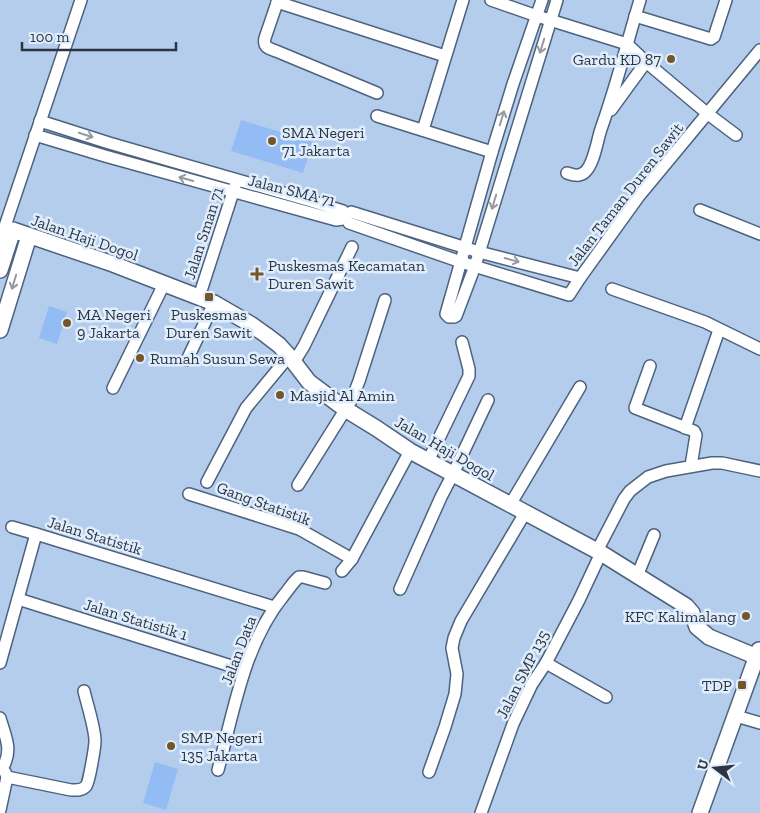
<svg xmlns="http://www.w3.org/2000/svg" width="760" height="813" viewBox="0 0 760 813" font-family="'Zilla Slab',serif">
	<style>
		.green { fill: #93bcf4 }
		.lines { fill: none; stroke-linecap: round; stroke-linejoin: round }
		.minor-casing { stroke: #4d627e; stroke-width: 14 }
		.tertiary-casing { stroke: #4d627e; stroke-width: 18 }
		.minor { stroke: #fff; stroke-width: 11 }
		.tertiary { stroke: #fff; stroke-width: 15 }
		.oneway { stroke: #969aa0 }
		.poi-dot { fill: #74562a; stroke: #e0edfd; stroke-width: 2 }
		.labels { text-anchor: middle; stroke-width: 5; stroke-linejoin: round; paint-order: stroke }
		.poi-label { font-size: 16px; fill: #2c3542; stroke: #e0edfd; text-anchor: start }
		.street-label { font-size: 16px; fill: #2c3542; stroke: #e0edfd }
	</style>
	<rect width="100%" height="100%" fill="#b5cded"/>
	<g class="green">
		<path d="M241 120 313 142 303 173 231 151Z"/>
		<path d="M49 306 67 312 57 344 39 338Z"/>
		<path d="M155 762 178 769 166 810 143 803Z"/>
	</g>
	<g class="lines">
		<defs>
			<g id="minor">
				<path d="M278 0 265 38C263 47 268 48 276 51L377 93"/>
				<path d="M491 0 537 16 627 44 646 62 708 114 736 135"/>
				<path d="M542 0 513 84 492 152 446 314 449 317H454L456 316 475 266 557 0"/>
				<path d="M277 2 445 56"/>
				<path d="M635 16 711 39 714 37 726 0"/>
				<path d="M611 110 646 62"/>
				<path d="M377 116 492 152"/>
				<path d="M423 130 463 0"/>
				<path d="M35 135 105 156 336 220 343 219 346 215 343 211 311 201 109 143 40 121"/>
				<path d="M567 173C573 175 579 177 585 172 594 164 597 141 601 129 616 87 627 43 640 0"/>
				<path d="M700 210 760 234"/>
				<path d="M351 212 479 252 580 278"/>
				<path d="M349 223 461 262 569 295 580 278 639 196 760 50"/>
				<path d="M0 241 81 0"/>
				<path d="M612 289 705 322 760 349"/>
				<path d="M199 297 235 186"/>
				<path d="M187 360 214 303"/>
				<path d="M294 362 304 346 352 247"/>
				<path d="M650 366 636 405 635 408 694 431 696 435 691 466"/>
				<path d="M113 388 164 284"/>
				<path d="M685 428 719 330"/>
				<path d="M428 461 469 376V369L462 342"/>
				<path d="M207 482 246 408 289 356"/>
				<path d="M298 485 352 399 359 381 385 300"/>
				<path d="M189 494 299 529 352 559"/>
				<path d="M510 505 580 387"/>
				<path d="M12 527 36 534"/>
				<path d="M597 551 624 499 630 491 648 477 666 471 712 463H722L760 471"/>
				<path d="M342 571 352 559 410 451"/>
				<path d="M637 576 654 535"/>
				<path d="M400 589 441 497 453 474 488 400"/>
				<path d="M18 599 244 670"/>
				<path d="M0 663 36 534 274 607"/>
				<path d="M546 663 606 697"/>
				<path d="M736 716 760 723"/>
				<path d="M0 718C5 736 13 749 3 767"/>
				<path d="M218 770C234 710 244 644 284 595 289 589 293 582 299 577H303L325 583"/>
				<path d="M429 772 445 727 455 694 457 674 452 648 454 638 461 621 525 513"/>
				<path d="M7 777 71 790C76 790 82 791 86 786 89 783 95 747 95 741 95 728 87 704 84 691"/>
				<path d="M0 810 7 777 5 772"/>
				<path d="M481 813 513 724 532 684 546 663 579 600 601 553"/>
			</g>
			<g id="tertiary">
				<path d="M0 270 13 230 113 264 214 303 252 325 266 335 279 345 289 356 309 382 345 409 376 428 410 451 601 553 686 606 692 613 697 627 709 637 757 657"/>
				<path d="M0 330 29 236"/>
				<path d="M700 813 759 650"/>
			</g>
		</defs>
		<use href="#minor" class="minor-casing"/>
		<use href="#tertiary" class="tertiary-casing"/>
		<use href="#minor" class="minor"/>
		<use href="#tertiary" class="tertiary"/>
	</g>
	<defs><path id="oneway-shaft" d="M-6 0H5M1.5-3L5.5 0L1.5 3" fill="none" stroke-width="1.6" stroke-linecap="round" stroke-linejoin="round" transform="scale(1.25)"/></defs>
	<g class="oneway">
		<use href="#oneway-shaft" transform="translate(542 46) rotate(107)"/>
		<use href="#oneway-shaft" transform="translate(502 118) rotate(-73)"/>
		<use href="#oneway-shaft" transform="translate(86 135) rotate(18)"/>
		<use href="#oneway-shaft" transform="translate(186 179) rotate(-164)"/>
		<use href="#oneway-shaft" transform="translate(494 202) rotate(107)"/>
		<use href="#oneway-shaft" transform="translate(512 260) rotate(15)"/>
		<use href="#oneway-shaft" transform="translate(14 282) rotate(107)"/>
	</g>
	<g class="poi-dot">
		<circle cx="671" cy="59" r="5"/>
		<circle cx="272" cy="141" r="5"/>
		<path d="M254.5 266.5h5v5h5v5h-5v5h-5v-5h-5v-5h5z"/>
		<rect x="204" y="292" width="10" height="10" rx="2.5"/>
		<circle cx="67" cy="323" r="5"/>
		<circle cx="140" cy="358" r="5"/>
		<circle cx="280" cy="395" r="5"/>
		<circle cx="746" cy="616" r="5"/>
		<rect x="737" y="680" width="10" height="10" rx="2.5"/>
		<circle cx="171" cy="746" r="5"/>
	</g>
	<g class="labels">
		<g class="poi-label">
			<text x="661" y="65" text-anchor="end">Gardu KD 87</text>
			<text x="282" y="138">SMA Negeri<tspan x="282" dy="18">71 Jakarta</tspan></text>
			<text x="268" y="271">Puskesmas Kecamatan<tspan x="268" dy="18">Duren Sawit</tspan></text>
			<text x="77" y="320">MA Negeri<tspan x="77" dy="18">9 Jakarta</tspan></text>
			<text x="209" y="320" text-anchor="middle">Puskesmas<tspan x="209" dy="18">Duren Sawit</tspan></text>
			<text x="150" y="364">Rumah Susun Sewa</text>
			<text x="290" y="401">Masjid Al Amin</text>
			<text x="736" y="622" text-anchor="end">KFC Kalimalang</text>
			<text x="732" y="691" text-anchor="end">TDP</text>
			<text x="181" y="743">SMP Negeri<tspan x="181" dy="18">135 Jakarta</tspan></text>
		</g>
		<g class="street-label">
			<text transform="translate(292 190) rotate(14)" y="6">Jalan SMA 71</text>
			<text transform="translate(625 194) rotate(-52)" y="6">Jalan Taman Duren Sawit</text>
			<text transform="translate(203 233) rotate(-72)" y="6">Jalan Sman 71</text>
			<text transform="translate(85 237) rotate(19)" y="6">Jalan Haji Dogol</text>
			<text transform="translate(445 448) rotate(30)" y="6">Jalan Haji Dogol</text>
			<text transform="translate(264 503) rotate(20)" y="6">Gang Statistik</text>
			<text transform="translate(95 535) rotate(17)" y="6">Jalan Statistik</text>
			<text transform="translate(136 619) rotate(17)" y="6">Jalan Statistik 1</text>
			<text transform="translate(238 650) rotate(-69)" y="6">Jalan Data</text>
			<text transform="translate(522 674) rotate(-63)" y="6">Jalan SMP 135</text>
		</g>
	</g>
	<g transform="translate(715 768) rotate(286)" stroke="#e0edfd" stroke-width="4" paint-order="stroke">
	<path d="M0-4L9 19L0 12L-9 19Z" fill="#2c3542"/>
	<text y="-8" font-size="14" font-weight="bold" text-anchor="middle" fill="#2c3542">U</text>
	</g>
	<path d="M22 42v8h154v-8" fill="none" stroke="#2c3542" stroke-width="2.5"/>
	<text x="30" y="42" font-size="15" fill="#2c3542" stroke="#e0edfd" stroke-width="4" paint-order="stroke">100 m</text>
</svg>
